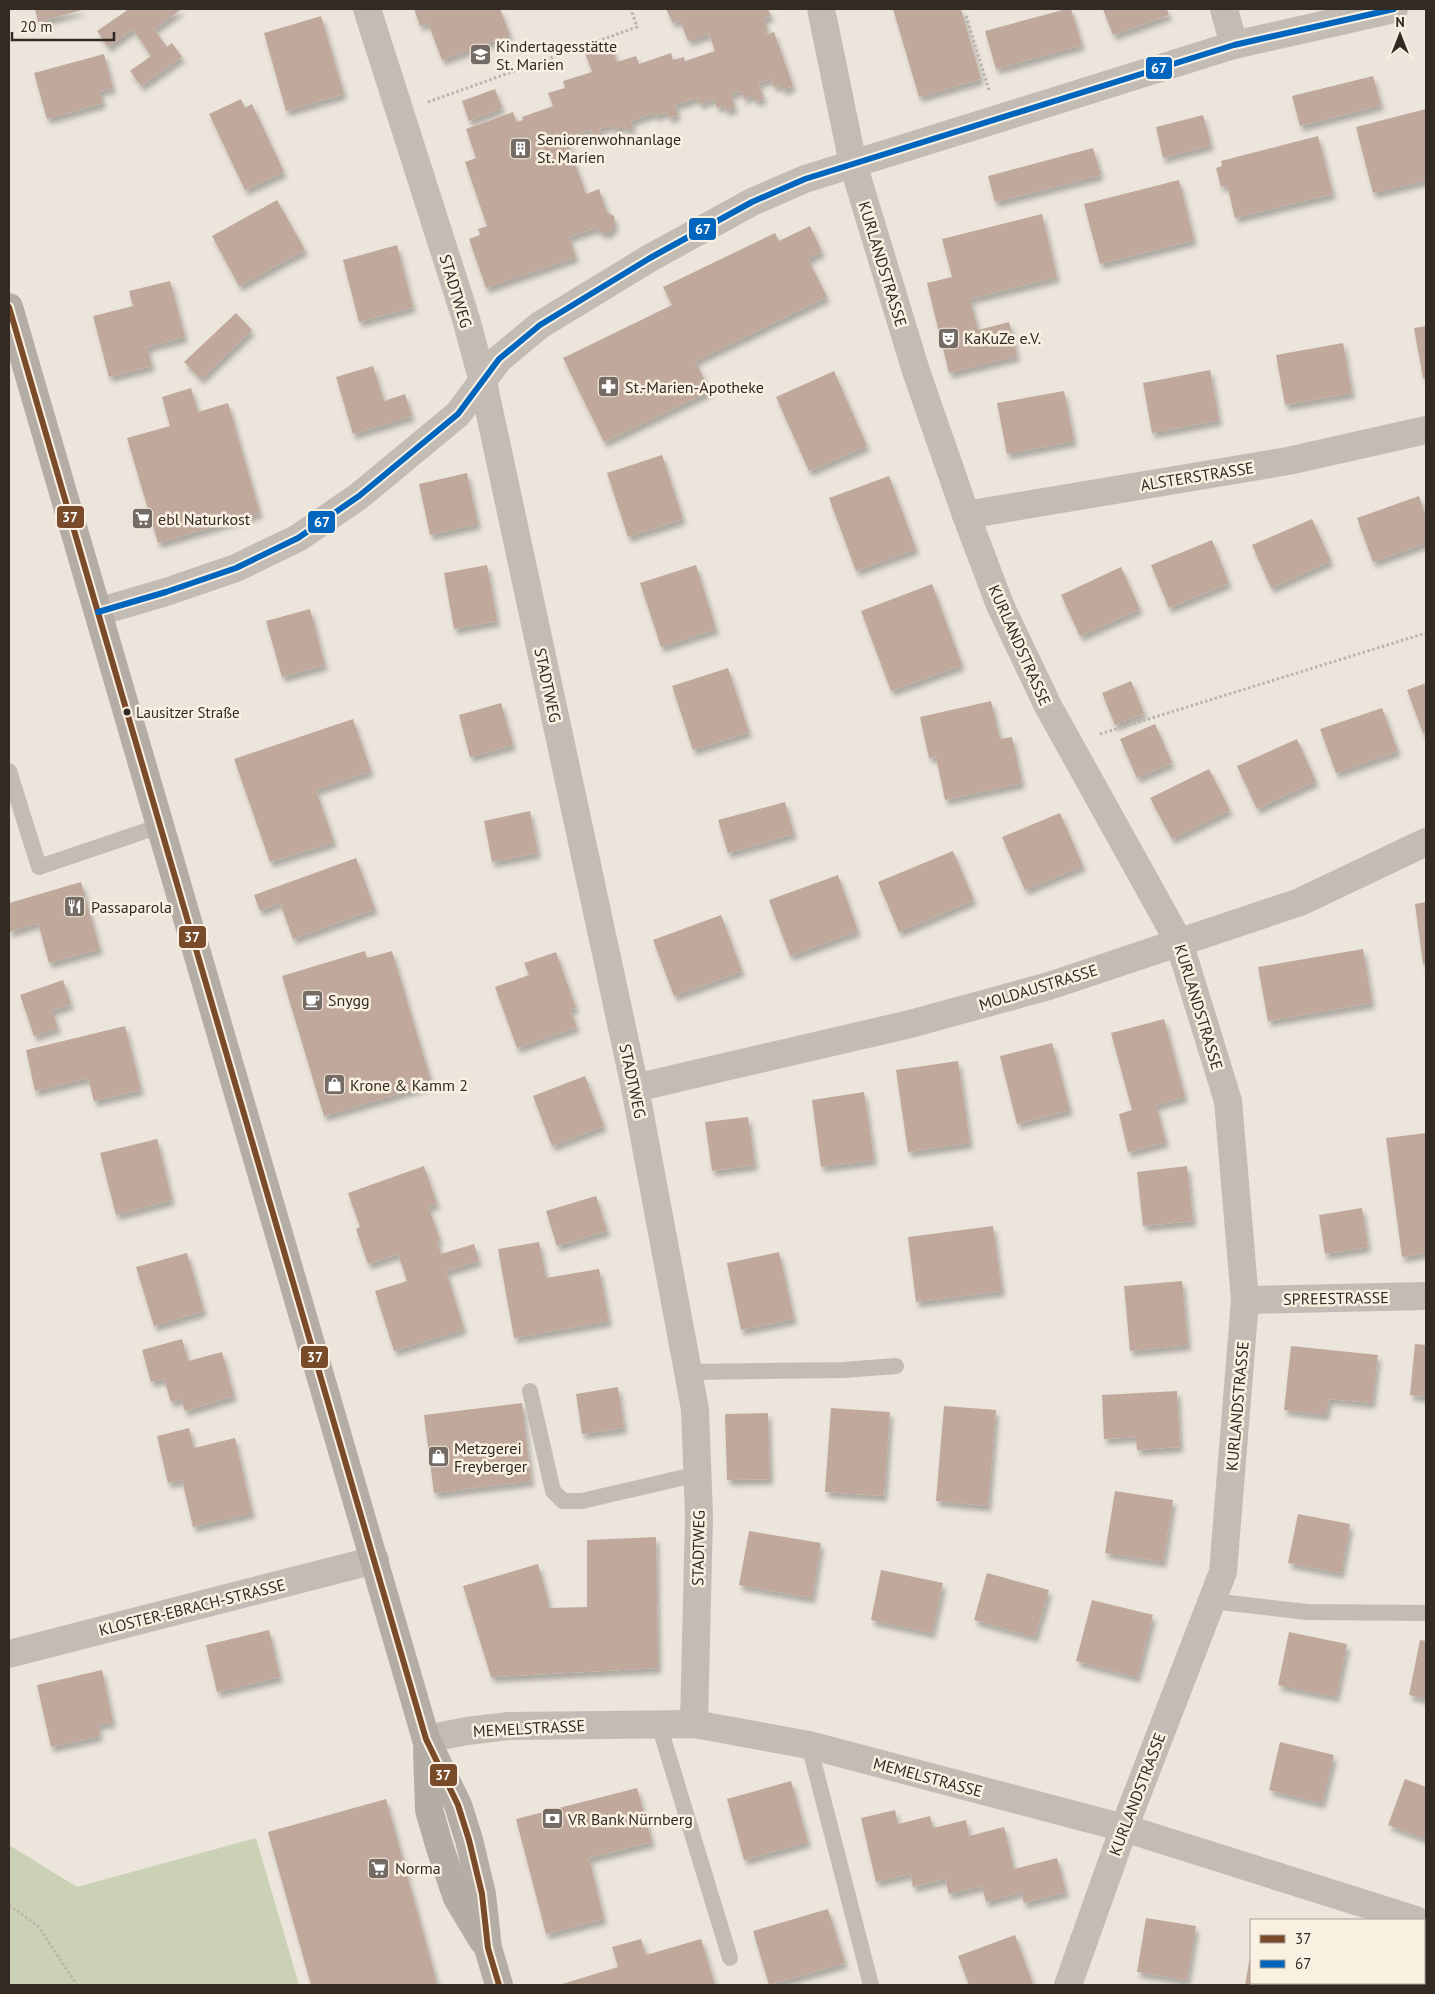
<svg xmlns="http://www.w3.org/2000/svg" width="1435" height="1994" viewBox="0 0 1435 1994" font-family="'PT Sans',sans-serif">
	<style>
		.green { fill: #cad1b4 }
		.building { fill: #c0a99c; filter: url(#shadow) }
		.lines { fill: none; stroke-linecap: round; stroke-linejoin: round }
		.path { stroke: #bcb5ae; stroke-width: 3; stroke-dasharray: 2.5 2.5; stroke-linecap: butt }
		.lane { stroke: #c3bcb5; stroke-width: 16 }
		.street { stroke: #c3bcb5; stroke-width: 28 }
		.secondary { stroke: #b4ada5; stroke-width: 28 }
		.bus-1-casing { stroke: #f9f0e1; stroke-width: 10 }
		.bus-2-casing { stroke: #f9f0e1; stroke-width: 10 }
		.bus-1 { stroke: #7a4b2a; stroke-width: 6 }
		.bus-2 { stroke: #0065bd; stroke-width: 6 }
		.bus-dot { fill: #332a24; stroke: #f9f0e1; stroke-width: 2 }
		.labels { text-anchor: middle; stroke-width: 5; stroke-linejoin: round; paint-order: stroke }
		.bus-label { font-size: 15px; fill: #332a24; stroke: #f9f0e1; text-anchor: start }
		.poi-label { font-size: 16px; fill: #332a24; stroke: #f9f0e1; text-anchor: start }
		.street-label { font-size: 16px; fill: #332a24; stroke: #f9f0e1 }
		.line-badge { stroke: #f9f0e1; stroke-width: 2 }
		.badge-label { font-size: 14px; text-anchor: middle; font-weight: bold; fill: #fff }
	</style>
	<defs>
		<filter id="shadow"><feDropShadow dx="3" dy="5.5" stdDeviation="2.5" flood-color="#0004"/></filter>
	</defs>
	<rect width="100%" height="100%" fill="#ebe5db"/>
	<path class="green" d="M256 1838 299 1985H9V1845L77 1887Z"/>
	<g class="building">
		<path d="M35 9H86L38 22Z"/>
		<path d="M129 9H182L154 29 167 47 172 43 182 57 141 86 130 71 151 56 133 29 108 47 97 31Z"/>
		<path d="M414 9H500L510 35 442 60 428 23 420 26Z"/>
		<path d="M666 9H768L771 16 763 19 768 30 765 31 766 35 774 32 793 86 783 90 781 85 774 87 771 79 758 83 764 99 755 101 753 95 744 99 741 91 731 94 735 108 726 111 724 105 717 108 714 99 699 104 697 98 675 105 678 115 669 118 667 112 655 116 654 113 631 121 633 128 626 130 625 126 614 130 612 125 599 129 602 135 594 137 591 129 566 138 586 194 599 189 607 212 614 216 615 226 609 233H603L595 228 569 237 576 257 486 288 469 239 480 235 478 229 487 226 465 162 476 158 466 129 513 112 517 122 523 120 522 117 553 106 548 93 565 88 563 81 592 72 585 53 611 44 617 62 636 56 639 64 671 53 673 60 684 57 685 61 715 51 709 34 688 41 680 20 673 23Z"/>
		<path d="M893 9H961L981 79 919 97Z"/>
		<path d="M1066 9H1071L1082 45 996 69 985 31Z"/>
		<path d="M1103 9H1167L1169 15 1113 35Z"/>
		<path d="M321 16 344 94 286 111 264 33Z"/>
		<path d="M104 54 113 88 100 91 103 103 47 119 34 73Z"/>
		<path d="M1373 76 1381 105 1300 126 1292 96Z"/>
		<path d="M495 89 502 108 469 121 462 101Z"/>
		<path d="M241 99 245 108 252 104 284 172 245 190 209 114Z"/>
		<path d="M1426 109V180L1373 193 1356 127Z"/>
		<path d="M1203 115 1211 145 1163 158 1156 127Z"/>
		<path d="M1318 136 1333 194 1235 218 1227 185 1221 187 1216 168 1222 166 1221 161Z"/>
		<path d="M1093 148 1101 175 995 202 988 176Z"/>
		<path d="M1179 180 1194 240 1100 264 1084 204Z"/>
		<path d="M277 200 305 250 239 286 212 236Z"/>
		<path d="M1042 214 1057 277 970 299 978 330 1009 322 1017 356 949 373 927 283 952 277 942 239Z"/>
		<path d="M810 226 822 252 808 259 827 297 695 361 710 391 604 442 563 358 672 305 663 287 775 233 779 241Z"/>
		<path d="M397 245 413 307 359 322 343 260Z"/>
		<path d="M170 281 185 337 147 347 152 366 109 377 93 316 133 306 129 291Z"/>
		<path d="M236 313 252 330 201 379 184 362Z"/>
		<path d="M1426 326V378H1423L1414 328Z"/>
		<path d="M1343 343 1352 393 1285 405 1276 355Z"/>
		<path d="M373 366 384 401 405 394 412 416 353 434 336 377Z"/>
		<path d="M1210 370 1219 420 1152 433 1143 383Z"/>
		<path d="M834 371 867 446 809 471 776 397Z"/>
		<path d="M191 388 198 412 228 403 260 513 158 543 127 438 170 426 162 397Z"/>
		<path d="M1064 391 1074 441 1007 454 997 403Z"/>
		<path d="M662 455 683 519 628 537 607 473Z"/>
		<path d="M467 473 478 524 430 535 419 484Z"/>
		<path d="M889 476 916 549 856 571 829 498Z"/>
		<path d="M1419 496 1426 517V543L1373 562 1357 518Z"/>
		<path d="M1312 519 1331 561 1271 588 1252 545Z"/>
		<path d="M1212 540 1229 583 1169 608 1151 565Z"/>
		<path d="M487 565 497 621 454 629 444 573Z"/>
		<path d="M696 565 716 629 661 647 640 583Z"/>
		<path d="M1121 567 1140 609 1080 636 1061 595Z"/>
		<path d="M932 584 962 665 891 691 861 611Z"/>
		<path d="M310 609 325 665 282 677 266 621Z"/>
		<path d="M728 668 749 732 693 750 672 686Z"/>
		<path d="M1131 681 1144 713 1115 725 1102 693Z"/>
		<path d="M1426 683V732L1423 733 1407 690Z"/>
		<path d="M991 701 1000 739 1012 737 1022 783 945 800 936 757 929 758 920 717Z"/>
		<path d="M501 703 513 745 470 757 459 715Z"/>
		<path d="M1382 708 1398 751 1336 773 1320 729Z"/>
		<path d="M353 719 371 771 316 790 334 842 270 862 234 759Z"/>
		<path d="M1155 724 1172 763 1137 778 1120 739Z"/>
		<path d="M1297 739 1316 781 1257 809 1237 766Z"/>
		<path d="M1209 769 1230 810 1172 839 1150 798Z"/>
		<path d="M785 802 794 834 728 853 718 820Z"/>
		<path d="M530 811 538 853 492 862 484 821Z"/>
		<path d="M1060 813 1083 866 1025 890 1002 837Z"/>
		<path d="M953 851 974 900 899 932 878 882Z"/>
		<path d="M356 858 375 909 293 939 280 903 260 911 254 895Z"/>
		<path d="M838 875 858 931 790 956 769 900Z"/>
		<path d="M81 882 100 949 49 963 38 923 9 932V903Z"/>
		<path d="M1426 902V964H1423L1415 904Z"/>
		<path d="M721 915 742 971 674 996 653 940Z"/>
		<path d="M1363 949 1372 1003 1268 1021 1258 967Z"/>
		<path d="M365 951 367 958 392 951 432 1084 324 1116 282 976Z"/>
		<path d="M556 952 576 1008 570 1009 577 1027 517 1048 495 987 529 975 524 963Z"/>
		<path d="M63 980 71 1004 52 1011 58 1028 34 1036 20 995Z"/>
		<path d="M1164 1019 1185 1097 1156 1105 1166 1142 1128 1152 1119 1114 1132 1110 1111 1033Z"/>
		<path d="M125 1026 141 1090 94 1101 88 1078 35 1091 26 1050Z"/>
		<path d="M1052 1043 1070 1110 1017 1124 1000 1056Z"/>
		<path d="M958 1061 970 1143 908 1152 896 1070Z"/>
		<path d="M585 1076 604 1126 552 1146 533 1096Z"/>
		<path d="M864 1092 874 1160 821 1167 812 1100Z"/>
		<path d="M748 1117 755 1165 712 1171 705 1122Z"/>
		<path d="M1426 1133V1253L1402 1257 1386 1138Z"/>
		<path d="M157 1139 172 1200 116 1215 100 1153Z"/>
		<path d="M424 1166 437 1204 428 1206 440 1240 437 1241 441 1254 474 1244 479 1261 446 1271 464 1329 394 1351 375 1291 407 1281 398 1254 368 1264 356 1229 360 1227 348 1193Z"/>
		<path d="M1187 1166 1193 1221 1143 1226 1137 1172Z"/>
		<path d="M596 1196 607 1231 557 1246 546 1211Z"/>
		<path d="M1362 1208 1368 1247 1325 1254 1319 1215Z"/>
		<path d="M993 1226 1002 1291 916 1302 908 1237Z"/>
		<path d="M539 1242 546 1278 599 1269 609 1321 514 1338 498 1249Z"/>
		<path d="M779 1252 794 1319 741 1330 727 1263Z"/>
		<path d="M187 1253 204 1311 154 1326 136 1267Z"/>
		<path d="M1182 1281 1188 1345 1130 1351 1124 1286Z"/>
		<path d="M182 1339 188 1361 222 1352 234 1396 185 1411 181 1399 171 1402 164 1379 151 1382 142 1350Z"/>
		<path d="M1415 1344 1426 1345V1397L1410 1395Z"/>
		<path d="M1291 1346 1378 1355 1372 1403 1329 1399 1326 1415 1284 1410Z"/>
		<path d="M618 1387 624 1428 582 1434 576 1394Z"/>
		<path d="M1177 1391 1180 1447 1137 1450 1136 1437 1104 1439 1102 1395Z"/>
		<path d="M522 1403 531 1481 434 1493 424 1415Z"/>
		<path d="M944 1406 996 1410 988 1506 936 1501Z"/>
		<path d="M831 1408 890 1412 884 1496 825 1492Z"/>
		<path d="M768 1413 770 1479 727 1480 725 1414Z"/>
		<path d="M189 1428 194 1448 235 1438 252 1513 193 1527 182 1480 168 1483 157 1436Z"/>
		<path d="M1115 1491 1173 1500 1163 1562 1105 1553Z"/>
		<path d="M1298 1514 1350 1524 1341 1573 1288 1563Z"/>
		<path d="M749 1531 821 1543 812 1598 739 1585Z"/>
		<path d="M656 1537 658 1668 491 1677 463 1586 538 1564 548 1600V1608L587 1607V1540Z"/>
		<path d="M881 1570 943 1583 932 1633 871 1620Z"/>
		<path d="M987 1573 1049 1590 1035 1637 974 1620Z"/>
		<path d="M1092 1600 1153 1615 1137 1677 1076 1661Z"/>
		<path d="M269 1630 280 1677 217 1692 206 1645Z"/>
		<path d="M1289 1632 1347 1644 1336 1697 1278 1685Z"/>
		<path d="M1420 1640 1426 1641V1699L1409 1695Z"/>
		<path d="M102 1670 113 1722 98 1725 100 1736 51 1747 37 1685Z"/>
		<path d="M1280 1742 1334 1755 1322 1803 1269 1790Z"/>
		<path d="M1405 1779 1426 1787V1839L1388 1825Z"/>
		<path d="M791 1781 808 1842 744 1860 727 1799Z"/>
		<path d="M637 1788 652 1842 589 1858 604 1919 546 1934 516 1819Z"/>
		<path d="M386 1799 437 1983 430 1985H311L268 1832Z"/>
		<path d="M895 1810 898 1824 930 1816 933 1828 966 1820 969 1836 1004 1827 1014 1869 1057 1858 1066 1892 1024 1903 1021 1892 986 1902 982 1886 949 1894 945 1879 913 1887 910 1874 876 1882 861 1818Z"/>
		<path d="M828 1909 845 1963 769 1985 753 1931Z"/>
		<path d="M1146 1918 1196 1926 1187 1980 1137 1972Z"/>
		<path d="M1015 1935 1033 1984 969 1985 958 1956Z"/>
		<path d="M641 1939 646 1955 701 1939 715 1985H559L618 1967 612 1947Z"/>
		<path d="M1250 1957 1251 1983H1301L1300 1985H1245Z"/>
		<path d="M1424 1979 1426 1980V1985H1357L1358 1983H1424Z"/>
	</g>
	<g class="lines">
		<g class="path">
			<path d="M966 16 989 90"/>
			<path d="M428 102 637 27 631 9"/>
			<path d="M1100 734 1426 633"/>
			<path d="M9 1905 38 1926 77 1985"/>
		</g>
		<g class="lane">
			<path d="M9 771 39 867 160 826"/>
			<path d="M688 1372 843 1370 896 1366"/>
			<path d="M530 1391 553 1491 563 1501H582L698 1474"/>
			<path d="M1212 1601 1307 1612 1426 1613"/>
			<path d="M659 1725 730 1958"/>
			<path d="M809 1745 871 1985"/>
		</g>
		<g class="street">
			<path d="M367 9 466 319 483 382 635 1088 695 1409 699 1516 694 1724"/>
			<path d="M821 9 853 164 916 371 966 515 1000 605 1048 706 1179 942 1228 1101 1245 1300 1223 1572 1124 1828 1068 1985"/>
			<path d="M1224 9 1234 45"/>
			<path d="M966 515 1288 461 1426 430"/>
			<path d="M98 612 166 592 236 568 298 538 359 496 458 414 499 359 540 325 650 258 752 202 805 179 1234 45 1394 9"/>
			<path d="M635 1088 910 1024 1049 986 1300 902 1426 842"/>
			<path d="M1245 1300 1426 1296"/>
			<path d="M9 1654 375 1560"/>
			<path d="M426 1739 467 1731 509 1726 694 1724 809 1745 1124 1828 1416 1920"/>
		</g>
		<g class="secondary">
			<path d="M9 307 426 1739 458 1805 469 1840 482 1894 488 1948 499 1985"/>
			<path d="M427 1750 429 1810 440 1848 457 1898 483 1941"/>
		</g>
		<defs>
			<path id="bus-1" d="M9 307 426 1739 458 1805 469 1840 482 1894 488 1948 499 1985"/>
			<path id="bus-2" d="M98 612 166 592 236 568 298 538 359 496 458 414 499 359 540 325 650 258 752 202 805 179 1234 45 1394 9"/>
		</defs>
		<use href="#bus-1" class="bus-1-casing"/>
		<use href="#bus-2" class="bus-2-casing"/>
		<use href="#bus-1" class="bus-1"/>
		<use href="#bus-2" class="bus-2"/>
	</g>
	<defs>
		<symbol id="school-square" viewBox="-11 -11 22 22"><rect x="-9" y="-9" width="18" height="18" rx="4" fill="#736b64" stroke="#f9f0e1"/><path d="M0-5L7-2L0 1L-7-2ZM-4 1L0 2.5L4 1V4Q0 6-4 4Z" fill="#fff"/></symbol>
		<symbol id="building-square" viewBox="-11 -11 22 22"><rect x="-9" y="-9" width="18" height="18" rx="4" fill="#736b64" stroke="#f9f0e1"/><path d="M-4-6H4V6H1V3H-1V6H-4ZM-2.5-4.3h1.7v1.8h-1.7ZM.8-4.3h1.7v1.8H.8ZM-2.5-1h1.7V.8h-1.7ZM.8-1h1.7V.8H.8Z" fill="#fff"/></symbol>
		<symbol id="theatre-square" viewBox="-11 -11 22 22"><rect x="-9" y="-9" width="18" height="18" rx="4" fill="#736b64" stroke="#f9f0e1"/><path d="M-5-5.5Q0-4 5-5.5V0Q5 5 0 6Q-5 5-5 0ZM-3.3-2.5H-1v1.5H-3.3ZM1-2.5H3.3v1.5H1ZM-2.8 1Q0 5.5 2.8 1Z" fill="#fff"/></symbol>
		<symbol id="pharmacy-square" viewBox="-11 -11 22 22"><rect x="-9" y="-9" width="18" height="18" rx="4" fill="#736b64" stroke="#f9f0e1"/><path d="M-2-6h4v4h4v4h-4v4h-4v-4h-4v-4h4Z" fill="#fff"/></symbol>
		<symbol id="supermarket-square" viewBox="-11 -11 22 22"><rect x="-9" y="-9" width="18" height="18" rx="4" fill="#736b64" stroke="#f9f0e1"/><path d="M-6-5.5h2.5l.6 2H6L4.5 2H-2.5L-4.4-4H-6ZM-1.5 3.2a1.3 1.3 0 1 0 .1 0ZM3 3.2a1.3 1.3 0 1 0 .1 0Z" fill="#fff"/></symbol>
		<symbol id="restaurant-square" viewBox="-11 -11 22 22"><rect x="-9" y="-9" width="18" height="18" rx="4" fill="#736b64" stroke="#f9f0e1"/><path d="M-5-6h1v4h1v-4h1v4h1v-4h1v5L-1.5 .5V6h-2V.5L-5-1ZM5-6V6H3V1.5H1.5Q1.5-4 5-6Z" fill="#fff"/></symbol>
		<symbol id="cafe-square" viewBox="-11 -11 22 22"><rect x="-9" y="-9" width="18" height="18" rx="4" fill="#736b64" stroke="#f9f0e1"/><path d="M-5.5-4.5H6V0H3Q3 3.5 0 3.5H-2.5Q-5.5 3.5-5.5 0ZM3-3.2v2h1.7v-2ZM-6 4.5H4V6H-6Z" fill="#fff"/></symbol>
		<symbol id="shop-square" viewBox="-11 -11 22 22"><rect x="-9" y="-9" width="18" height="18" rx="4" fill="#736b64" stroke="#f9f0e1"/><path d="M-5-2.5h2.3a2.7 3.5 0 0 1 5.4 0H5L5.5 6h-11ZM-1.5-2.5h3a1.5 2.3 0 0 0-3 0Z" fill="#fff"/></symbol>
		<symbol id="bank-square" viewBox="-11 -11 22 22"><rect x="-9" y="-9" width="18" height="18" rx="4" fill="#736b64" stroke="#f9f0e1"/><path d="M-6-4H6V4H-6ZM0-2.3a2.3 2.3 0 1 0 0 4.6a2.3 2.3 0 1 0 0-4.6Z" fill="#fff"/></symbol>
	</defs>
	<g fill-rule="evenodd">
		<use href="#school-square" x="468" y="42" width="25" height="25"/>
		<use href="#building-square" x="508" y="136" width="25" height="25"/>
		<use href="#theatre-square" x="936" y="326" width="25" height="25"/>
		<use href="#pharmacy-square" x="596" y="374" width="25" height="25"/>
		<use href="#supermarket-square" x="130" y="506" width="25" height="25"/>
		<use href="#restaurant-square" x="62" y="894" width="25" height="25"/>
		<use href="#cafe-square" x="300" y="988" width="25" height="25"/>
		<use href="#shop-square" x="322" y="1072" width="25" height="25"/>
		<use href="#shop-square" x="426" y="1444" width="25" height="25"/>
		<use href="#bank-square" x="540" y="1806" width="25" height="25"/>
		<use href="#supermarket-square" x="366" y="1856" width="25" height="25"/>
	</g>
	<circle class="bus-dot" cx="127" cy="712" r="4.5"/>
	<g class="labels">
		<g class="bus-label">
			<text x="136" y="718">Lausitzer Straße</text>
		</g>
		<g class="poi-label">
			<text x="496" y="52">Kindertagesstätte<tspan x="496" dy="18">St. Marien</tspan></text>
			<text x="537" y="145">Seniorenwohnanlage<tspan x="537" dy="18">St. Marien</tspan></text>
			<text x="964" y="344">KaKuZe e.V.</text>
			<text x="625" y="393">St.-Marien-Apotheke</text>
			<text x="158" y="525">ebl Naturkost</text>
			<text x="91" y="913">Passaparola</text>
			<text x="328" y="1006">Snygg</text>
			<text x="350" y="1091">Krone &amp; Kamm 2</text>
			<text x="454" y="1454">Metzgerei<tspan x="454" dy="18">Freyberger</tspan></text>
			<text x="568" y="1825">VR Bank Nürnberg</text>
			<text x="395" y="1874">Norma</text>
		</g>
		<g class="street-label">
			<text transform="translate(883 264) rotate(73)" y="6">KURLANDSTRASSE</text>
			<text transform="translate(456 291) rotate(73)" y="6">STADTWEG</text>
			<text transform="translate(1197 476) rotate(-9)" y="6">ALSTERSTRASSE</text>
			<text transform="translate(1020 645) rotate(66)" y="6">KURLANDSTRASSE</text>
			<text transform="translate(548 685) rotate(78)" y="6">STADTWEG</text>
			<text transform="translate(1038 987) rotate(-17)" y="6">MOLDAUSTRASSE</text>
			<text transform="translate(1199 1007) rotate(73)" y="6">KURLANDSTRASSE</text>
			<text transform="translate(633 1081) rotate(78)" y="6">STADTWEG</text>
			<text transform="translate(1336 1298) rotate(-1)" y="6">SPREESTRASSE</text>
			<text transform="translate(1237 1406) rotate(-85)" y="6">KURLANDSTRASSE</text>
			<text transform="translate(698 1548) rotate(-89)" y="6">STADTWEG</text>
			<text transform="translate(192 1607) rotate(-14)" y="6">KLOSTER-EBRACH-STRASSE</text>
			<text transform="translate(529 1728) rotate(-3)" y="6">MEMELSTRASSE</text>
			<text transform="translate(928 1777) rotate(15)" y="6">MEMELSTRASSE</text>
			<text transform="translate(1137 1794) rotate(-69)" y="6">KURLANDSTRASSE</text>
		</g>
	</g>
	<g class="line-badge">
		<rect x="1145" y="56" width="28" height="24" rx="5" fill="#0065bd"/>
		<rect x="688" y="217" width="29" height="24" rx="5" fill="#0065bd"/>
		<rect x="56" y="505" width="29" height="24" rx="5" fill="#7a4b2a"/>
		<rect x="307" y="510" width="29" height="24" rx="5" fill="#0065bd"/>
		<rect x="178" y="925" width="29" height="24" rx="5" fill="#7a4b2a"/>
		<rect x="300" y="1345" width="29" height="24" rx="5" fill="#7a4b2a"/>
		<rect x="429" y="1763" width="29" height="24" rx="5" fill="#7a4b2a"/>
	</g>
	<g class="badge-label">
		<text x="1159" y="73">67</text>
		<text x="703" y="234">67</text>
		<text x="70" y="522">37</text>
		<text x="322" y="527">67</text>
		<text x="192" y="942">37</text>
		<text x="315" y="1362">37</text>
		<text x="443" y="1780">37</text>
	</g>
	<rect width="1435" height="1994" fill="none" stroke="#332a24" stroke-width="20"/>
	<rect x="1250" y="1919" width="175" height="65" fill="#f9f0e1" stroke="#aaa195"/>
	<rect x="1260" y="1935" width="25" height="8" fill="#7a4b2a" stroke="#aaa195"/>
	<text x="1295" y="1944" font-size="15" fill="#332a24">37</text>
	<rect x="1260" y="1960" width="25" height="8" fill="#0065bd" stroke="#aaa195"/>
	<text x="1295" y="1969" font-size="15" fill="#332a24">67</text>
	<g transform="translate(1400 35)" stroke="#f9f0e1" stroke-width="4" paint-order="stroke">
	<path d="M0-4L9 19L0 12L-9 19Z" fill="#332a24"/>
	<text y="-8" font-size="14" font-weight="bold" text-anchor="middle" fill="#332a24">N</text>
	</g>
	<path d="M12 32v8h102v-8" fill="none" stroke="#332a24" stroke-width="2.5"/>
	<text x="20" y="32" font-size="15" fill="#332a24" stroke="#f9f0e1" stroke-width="4" paint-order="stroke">20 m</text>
</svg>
